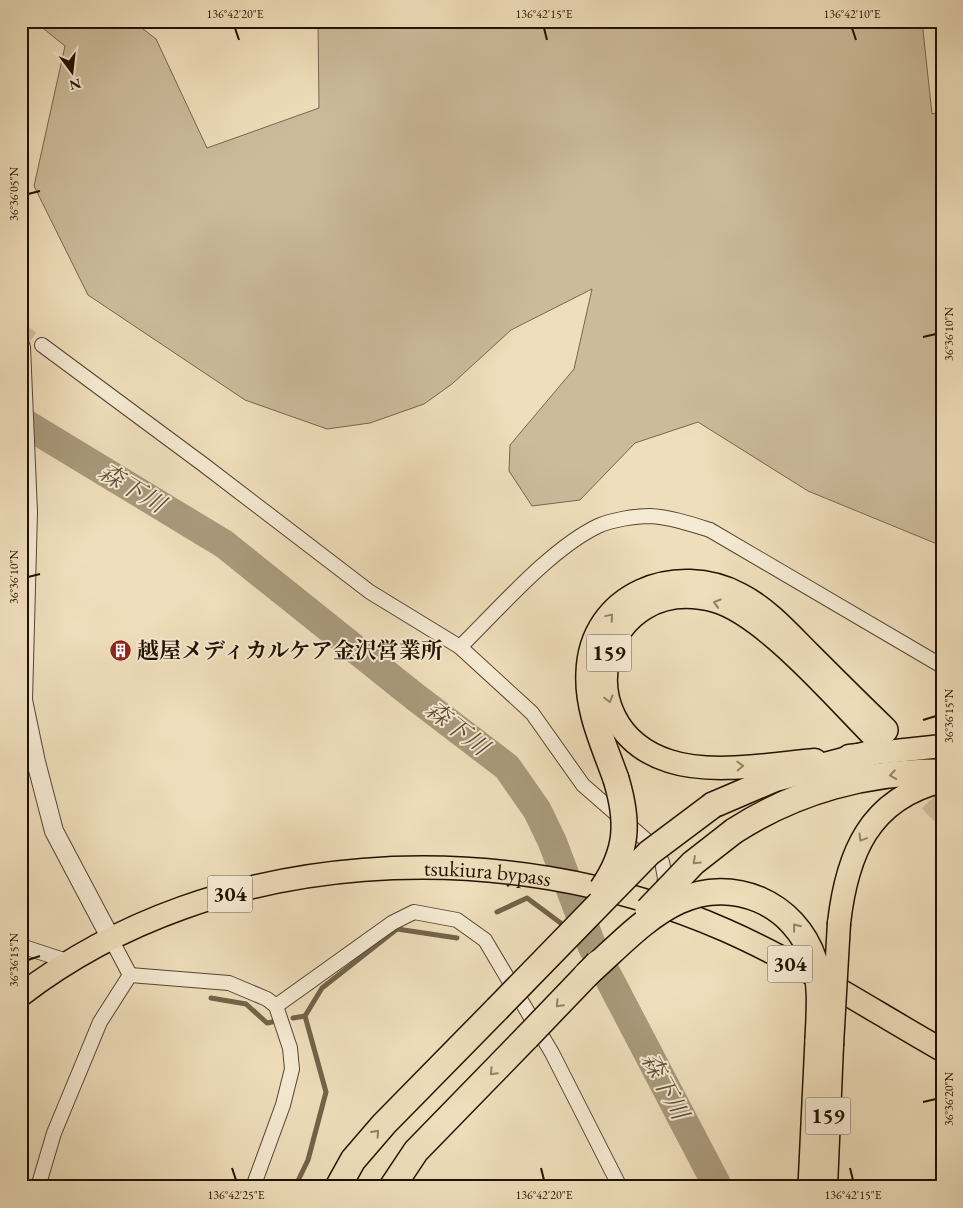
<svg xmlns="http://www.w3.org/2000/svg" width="963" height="1208" viewBox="0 0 963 1208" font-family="'EB Garamond','Noto Serif JP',serif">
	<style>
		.green { fill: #ccbb9b; stroke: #77664e }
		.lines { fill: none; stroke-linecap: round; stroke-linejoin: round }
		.stream { stroke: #73634a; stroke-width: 5 }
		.river { stroke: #a9997b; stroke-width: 29 }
		.minor-tunnel { stroke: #d0bf9f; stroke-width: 14; stroke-dasharray: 14 7; stroke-linecap: butt }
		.trunk-tunnel { stroke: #d0bf9f; stroke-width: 22; stroke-dasharray: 22 11; stroke-linecap: butt }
		.minor-casing { stroke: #55452f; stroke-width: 16 }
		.tertiary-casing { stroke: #55452f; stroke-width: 20 }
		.trunk-casing { stroke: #221200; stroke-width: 25 }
		.motorway-casing { stroke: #221200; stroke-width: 28 }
		.minor { stroke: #f5ead3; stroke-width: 14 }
		.tertiary { stroke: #f5ead3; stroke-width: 18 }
		.trunk { stroke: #efdebb; stroke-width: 22 }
		.motorway { stroke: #efdebb; stroke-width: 25 }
		.trunk-bridge-casing { stroke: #221200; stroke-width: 25; stroke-linecap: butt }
		.motorway-bridge-casing { stroke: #221200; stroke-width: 28; stroke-linecap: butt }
		.trunk-bridge { stroke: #efdebb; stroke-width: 22 }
		.motorway-bridge { stroke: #efdebb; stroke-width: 25 }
		.oneway { stroke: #938267 }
		.ticks { fill: none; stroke: #221200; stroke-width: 2 }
		.labels { text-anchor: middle; stroke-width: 4; stroke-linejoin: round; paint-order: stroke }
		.shield { fill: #f5ead3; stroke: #61533f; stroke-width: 1 }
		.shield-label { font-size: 21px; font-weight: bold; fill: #221200 }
		.poi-label { font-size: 22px; font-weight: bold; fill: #221200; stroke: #f5ead3; text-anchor: start }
		.street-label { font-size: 22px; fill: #221200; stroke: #f5ead3 }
		.water-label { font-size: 24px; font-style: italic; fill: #5f4f37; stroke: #f5ead3 }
		.neatline { fill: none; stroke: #221200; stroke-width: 2 }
		.ticks-label { font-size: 12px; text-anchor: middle; fill: #221200 }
	</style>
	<rect width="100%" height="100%" fill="#efdebb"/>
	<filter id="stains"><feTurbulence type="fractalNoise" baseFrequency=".004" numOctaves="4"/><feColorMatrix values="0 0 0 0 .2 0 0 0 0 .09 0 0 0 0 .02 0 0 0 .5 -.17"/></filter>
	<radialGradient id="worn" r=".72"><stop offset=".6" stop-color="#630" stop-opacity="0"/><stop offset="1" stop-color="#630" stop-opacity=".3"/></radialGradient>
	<path class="green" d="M34 21H133L156 39 207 148 319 108 318 21H922L932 114 942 111V546L808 491 698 422 635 443 580 500 532 506 509 471 510 445 574 369 592 289 511 330 452 384 424 404 370 423 327 429 245 400 88 295 34 186 65 46Z"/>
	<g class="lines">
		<g class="stream">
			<path d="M497 912 527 898 566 927"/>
			<path d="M579 937 592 946"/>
			<path d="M211 998 246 1004 267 1023 272 1022"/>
			<path d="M293 1018 305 1016"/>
			<path d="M295 1187 308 1160 326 1092 305 1016 322 988 397 929 457 938"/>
		</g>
		<path class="river" d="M21 421 224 544 414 696 507 767 537 810 552 841 592 946 718 1187"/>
		<path class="minor-tunnel" d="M21 330 42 345"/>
		<path class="trunk-tunnel" d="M908 776 942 814"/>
		<defs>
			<g id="minor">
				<path d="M42 345 204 465 370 592 460 647 532 713 583 785 653 846 662 862 665 878 663 892"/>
				<path d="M460 647C498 610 550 549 598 526 611 520 635 516 650 516 670 517 691 524 710 530L942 666"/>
				<path d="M110 937 130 975"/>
				<path d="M21 946 70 962"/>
				<path d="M130 975 229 983 267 999 276 1006 290 1048 292 1069 283 1105 253 1187"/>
				<path d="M276 1006 392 923 414 912 457 920 485 940 552 1053 620 1187"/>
				<path d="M38 1187 54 1133 100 1022 130 975"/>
			</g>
			<path id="tertiary" d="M21 347 28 512 23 700 36 762 54 831 110 937"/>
			<g id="trunk">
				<path d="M849 756 942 746"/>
				<path d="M815 760C771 764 711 775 669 761 561 726 602 570 715 601 764 615 835 698 872 735"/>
				<path d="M839 923C847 854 869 799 942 781"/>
				<path id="s1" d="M21 995C216 845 504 833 725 930 800 963 870 1009 942 1050"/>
				<path d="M826 1187 832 1045"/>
			</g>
			<g id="motorway">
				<path d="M616 779C604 745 587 710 589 673 591 594 677 562 740 596 767 610 788 634 809 655 834 680 859 705 885 730"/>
				<path d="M713 805 774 779 868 754"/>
				<path d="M734 831C796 791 868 771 942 772"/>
				<path d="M338 1187 353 1160 384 1124 497 1009"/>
				<path d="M392 1187 416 1151 527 1037"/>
				<path d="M811 1187 818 1040"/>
			</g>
		</defs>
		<use href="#minor" class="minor-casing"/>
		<use href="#tertiary" class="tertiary-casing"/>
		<use href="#trunk" class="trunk-casing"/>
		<use href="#motorway" class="motorway-casing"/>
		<use href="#minor" class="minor"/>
		<use href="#tertiary" class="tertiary"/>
		<use href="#trunk" class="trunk"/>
		<use href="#motorway" class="motorway"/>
		<defs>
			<path id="trunk-bridge" d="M832 1045 839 923"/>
			<g id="motorway-bridge">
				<path d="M602 889C628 851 629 822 616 779"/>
				<path d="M648 910 693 863 734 831"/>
				<path d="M586 975C615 950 644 917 679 901 733 876 795 903 814 960 822 986 819 1014 818 1040"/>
				<path d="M497 1009 649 853 713 805"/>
				<path d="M527 1037 598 963"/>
			</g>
		</defs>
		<use href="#trunk-bridge" class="trunk-bridge-casing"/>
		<use href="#motorway-bridge" class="motorway-bridge-casing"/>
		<use href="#trunk-bridge" class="trunk-bridge"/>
		<use href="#motorway-bridge" class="motorway-bridge"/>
	</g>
	<defs><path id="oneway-chevron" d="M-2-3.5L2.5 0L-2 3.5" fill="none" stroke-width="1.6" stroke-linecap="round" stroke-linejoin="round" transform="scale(1.25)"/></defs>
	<g class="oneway">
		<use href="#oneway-chevron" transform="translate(717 603) rotate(-163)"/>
		<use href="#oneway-chevron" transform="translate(610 617) rotate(-50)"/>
		<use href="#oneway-chevron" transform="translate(609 699) rotate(75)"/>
		<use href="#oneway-chevron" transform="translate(740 766) rotate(-3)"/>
		<use href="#oneway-chevron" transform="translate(893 775) rotate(172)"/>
		<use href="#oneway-chevron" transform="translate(862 838) rotate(121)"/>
		<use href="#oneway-chevron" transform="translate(696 861) rotate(137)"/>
		<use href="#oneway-chevron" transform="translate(796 927) rotate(-128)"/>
		<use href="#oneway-chevron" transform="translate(559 1004) rotate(133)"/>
		<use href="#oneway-chevron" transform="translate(493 1072) rotate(134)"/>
		<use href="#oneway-chevron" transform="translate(376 1133) rotate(-48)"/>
	</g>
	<path class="ticks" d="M235 28 239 40M544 28 547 40M852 28 856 40M28 194 40 191M923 337 936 334M28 577 40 574M923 720 936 716M28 960 40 956M923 1102 936 1099M232 1168 236 1180M541 1168 544 1180M850 1168 853 1180"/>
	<defs>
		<symbol id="building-disc" viewBox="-11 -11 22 22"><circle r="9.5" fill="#8f2418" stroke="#f5ead3"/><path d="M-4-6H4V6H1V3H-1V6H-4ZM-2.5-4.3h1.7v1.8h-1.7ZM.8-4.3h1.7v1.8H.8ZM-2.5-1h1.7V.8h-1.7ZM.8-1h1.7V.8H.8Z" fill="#fff"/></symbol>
	</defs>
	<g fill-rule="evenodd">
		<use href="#building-disc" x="108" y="638" width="25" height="25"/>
	</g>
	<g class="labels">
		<g class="shield">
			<rect x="586.5" y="634.5" width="45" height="37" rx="4"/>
			<rect x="207.5" y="875.5" width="45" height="37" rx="4"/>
			<rect x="767.5" y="945.5" width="45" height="37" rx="4"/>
			<rect x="805.5" y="1097.5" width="45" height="37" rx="4"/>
		</g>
		<g class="shield-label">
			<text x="609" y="660">159</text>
			<text x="230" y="901">304</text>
			<text x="790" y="971">304</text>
			<text x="828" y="1123">159</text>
		</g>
		<g class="poi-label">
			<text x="137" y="658">越屋メディカルケア金沢営業所</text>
		</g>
		<g class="street-label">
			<text dy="8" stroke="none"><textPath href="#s1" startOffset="494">tsukiura bypass</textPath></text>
		</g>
		<g class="water-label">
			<text transform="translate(132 488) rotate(31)" y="8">森下川</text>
			<text transform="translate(457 728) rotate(38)" y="8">森下川</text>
			<text transform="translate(665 1086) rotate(62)" y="8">森下川</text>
		</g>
	</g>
	<rect width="963" height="1208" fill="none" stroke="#efdebb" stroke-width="55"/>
	<g transform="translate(72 72) rotate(165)" stroke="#f5ead3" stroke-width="4" paint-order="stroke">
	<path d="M0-4L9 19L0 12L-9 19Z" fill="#221200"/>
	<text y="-8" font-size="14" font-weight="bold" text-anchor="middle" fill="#221200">N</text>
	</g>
	<rect x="28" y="28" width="908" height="1152" class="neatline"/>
	<g class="ticks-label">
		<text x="235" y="18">136°42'20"E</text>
		<text x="544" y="18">136°42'15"E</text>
		<text x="852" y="18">136°42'10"E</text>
		<text transform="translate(14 194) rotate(-90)" y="4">36°36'05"N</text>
		<text transform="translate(949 334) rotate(-90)" y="4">36°36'10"N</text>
		<text transform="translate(14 577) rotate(-90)" y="4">36°36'10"N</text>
		<text transform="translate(949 716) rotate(-90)" y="4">36°36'15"N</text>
		<text transform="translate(14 960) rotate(-90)" y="4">36°36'15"N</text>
		<text transform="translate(949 1099) rotate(-90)" y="4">36°36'20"N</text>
		<text x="236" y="1199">136°42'25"E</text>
		<text x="544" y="1199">136°42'20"E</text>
		<text x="853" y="1199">136°42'15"E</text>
	</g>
	<rect width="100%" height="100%" filter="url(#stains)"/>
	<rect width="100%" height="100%" fill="url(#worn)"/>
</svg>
